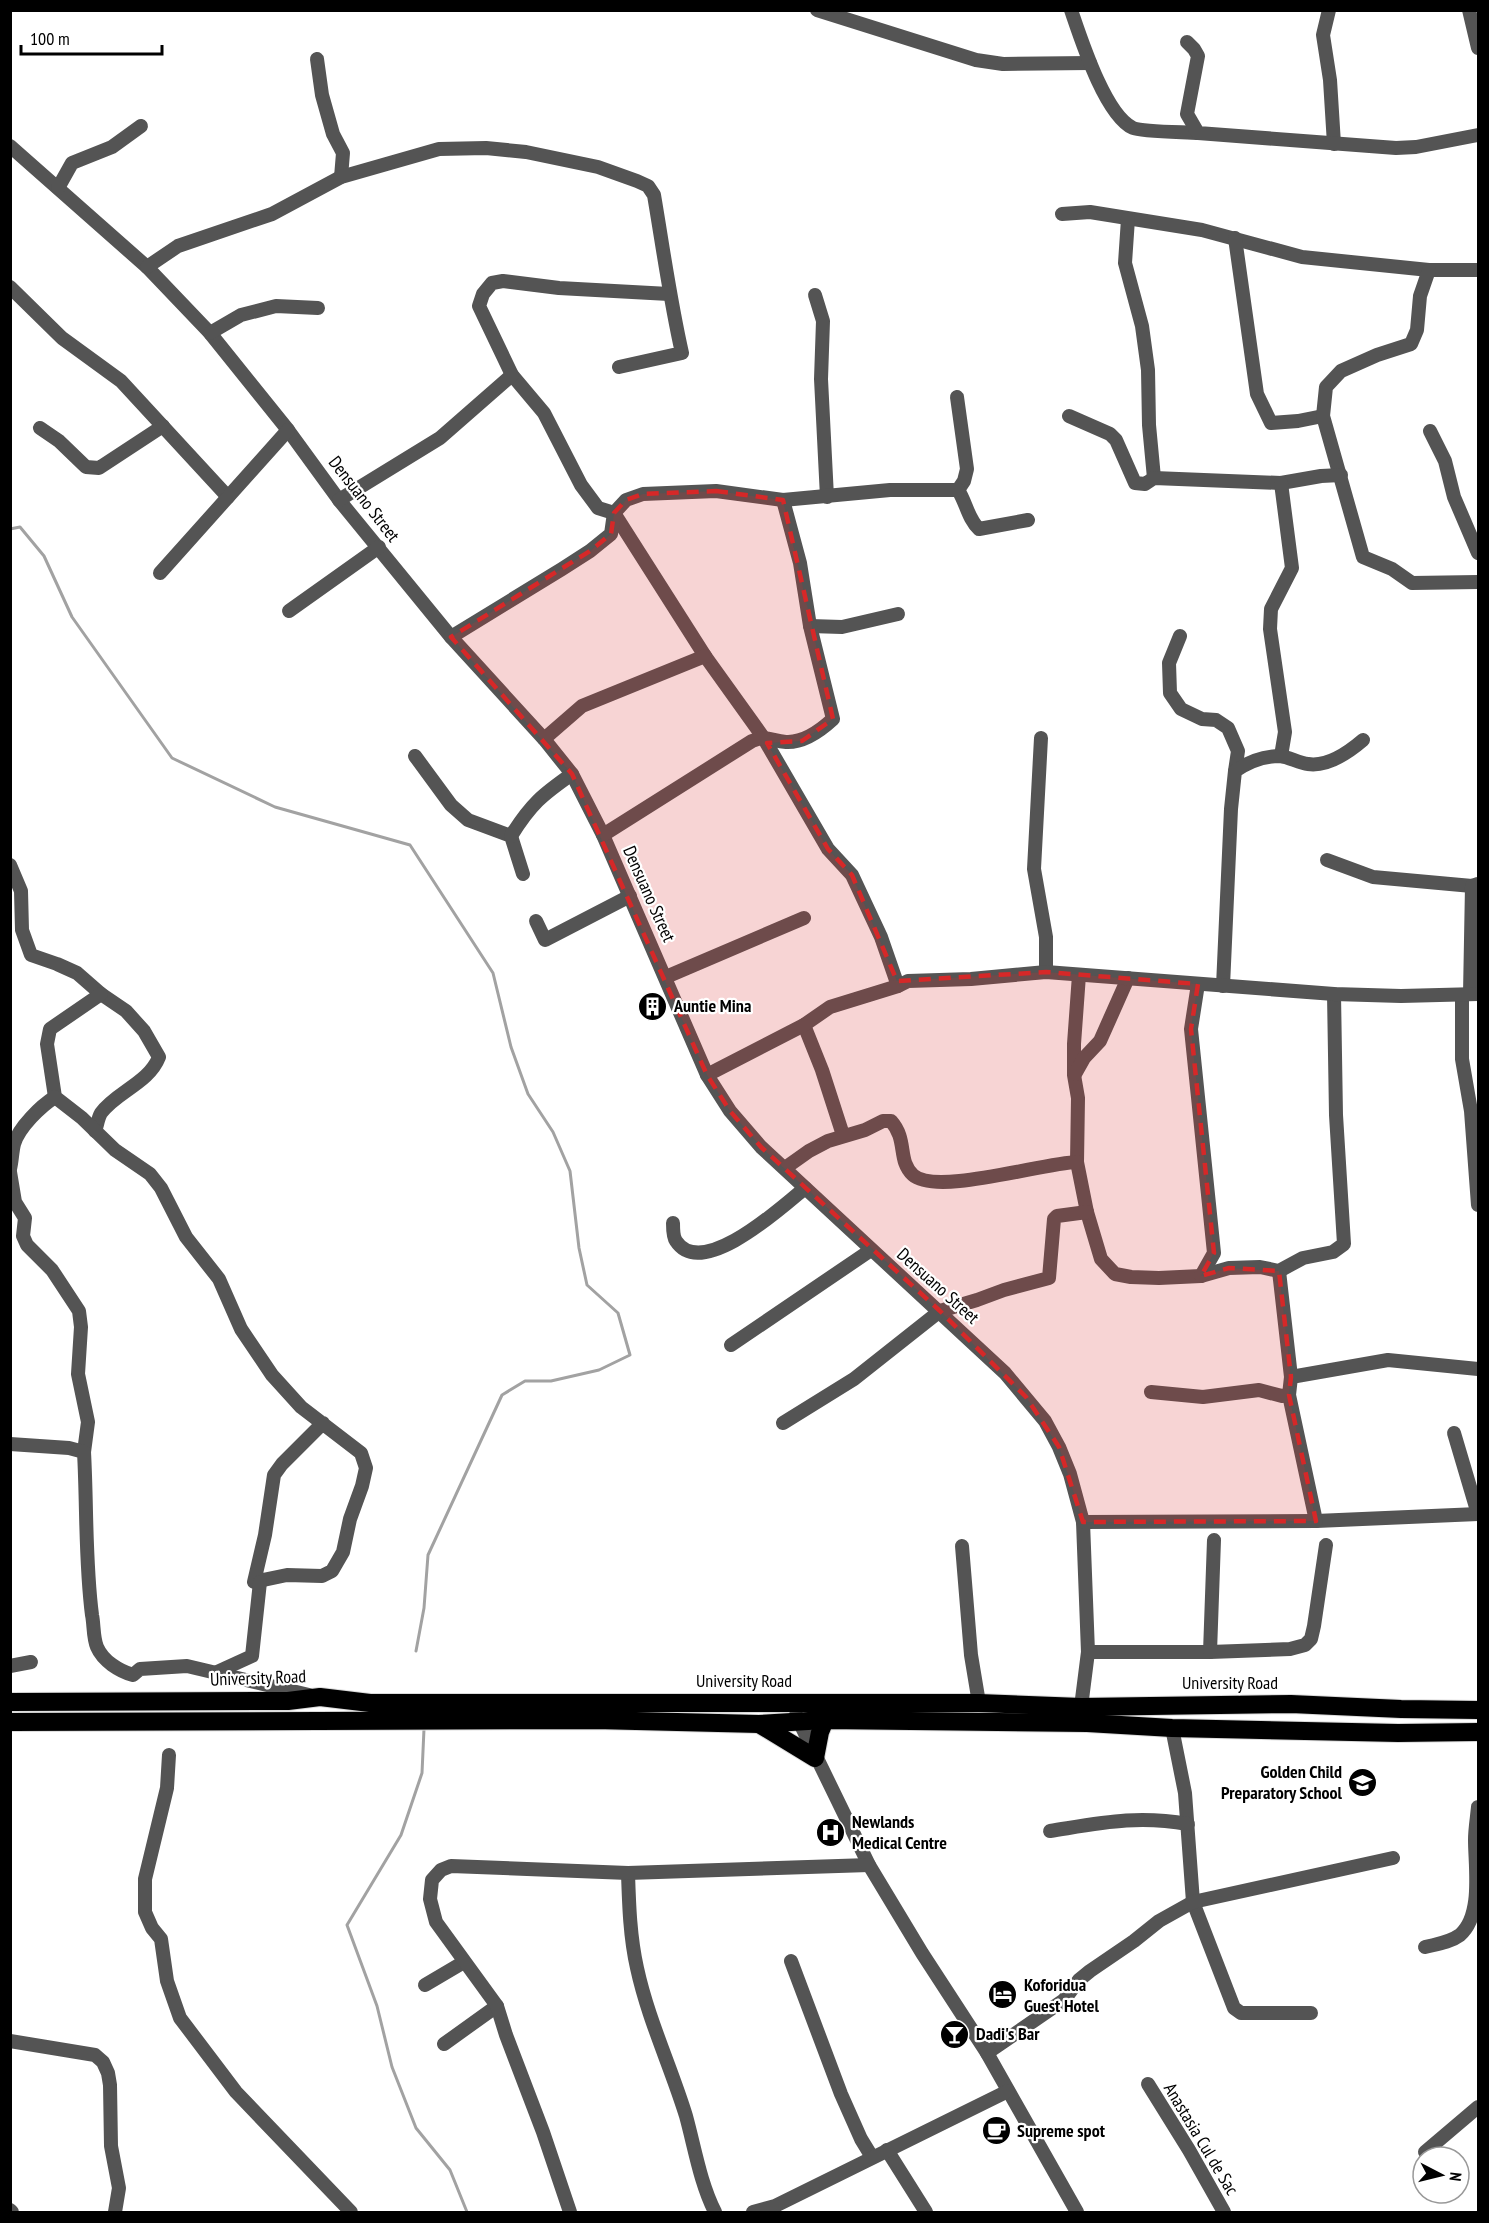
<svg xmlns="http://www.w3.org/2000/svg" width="1489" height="2223" viewBox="0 0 1489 2223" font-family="'PT Sans Narrow',sans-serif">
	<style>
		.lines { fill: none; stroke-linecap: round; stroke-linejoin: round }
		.stream { stroke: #a2a2a2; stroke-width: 3 }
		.highway-casing { stroke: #dbdbdb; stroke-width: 20 }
		.minor { stroke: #545454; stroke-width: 14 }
		.highway { stroke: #000; stroke-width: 18 }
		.marked { fill: #d62828; fill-opacity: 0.2; stroke: #d62828; stroke-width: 4.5; stroke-dasharray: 12 8; stroke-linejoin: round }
		.labels { text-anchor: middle; stroke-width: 4.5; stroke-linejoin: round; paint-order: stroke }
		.street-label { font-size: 18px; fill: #000; stroke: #fff }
		.poi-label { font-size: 18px; font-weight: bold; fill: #000; stroke: #fff; text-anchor: start }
	</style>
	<rect width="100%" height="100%" fill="#fff"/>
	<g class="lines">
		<g class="stream">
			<path d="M10 529 20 527 44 556 72 617 172 758 275 807 410 845 493 973 511 1047 528 1094 553 1132 570 1171 579 1248 587 1285 618 1313 630 1355 599 1370 551 1381H525L502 1395 428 1555 424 1608 416 1651"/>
			<path d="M424 1729 422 1773 401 1835 347 1925 377 2006 392 2067 416 2128 450 2170 467 2212"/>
		</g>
		<defs>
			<g id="highway">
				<path d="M10 1702 288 1701 320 1697 370 1703H979L1081 1707 1291 1704 1401 1709 1478 1710"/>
				<path d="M10 1722 595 1720 759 1724 825 1720 1087 1723 1172 1728 1398 1733 1478 1732"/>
				<path d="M759 1724 815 1758 820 1732 825 1720"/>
			</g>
		</defs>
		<use href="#highway" class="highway-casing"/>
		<g class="minor">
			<path d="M817 10 976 60 1003 64 1090 63"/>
			<path d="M1071 10C1081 39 1105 115 1133 128 1142 132 1186 132 1198 133"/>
			<path d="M1329 10 1323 35 1330 80 1334 144"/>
			<path d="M1469 10 1478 48"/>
			<path d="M1187 42 1194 49 1198 56 1187 114 1198 133 1396 148 1416 147 1478 135"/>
			<path d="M317 59 322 95 333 134 343 153 341 177"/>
			<path d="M10 146 147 267 210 333 288 430 339 500 451 637 544 739 572 774 603 835 707 1075 730 1111 761 1147 1005 1373 1045 1421 1059 1447 1070 1474 1083 1522 1088 1652 1081 1707 1084 1715"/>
			<path d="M58 188 72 163 112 147 141 126"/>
			<path d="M1062 214 1090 212 1202 230 1302 257 1429 270H1478"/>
			<path d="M1128 219 1125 263 1142 326 1148 370 1149 425 1154 478"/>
			<path d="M1235 238 1257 394 1271 423 1298 421 1323 416"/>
			<path d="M147 267 178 246 272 214 341 177 439 149 486 148 526 152 598 167 637 181 648 186 654 195C663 248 670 300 682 353L619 367"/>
			<path d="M1429 270 1420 296 1417 330 1411 344 1377 355 1341 371 1326 387 1323 416 1363 557 1392 569 1412 583 1478 582"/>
			<path d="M10 287 62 338 121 381 228 497"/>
			<path d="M669 294 559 288 503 281 492 283 483 294 479 306 512 375 544 413 581 485 598 508 614 513 705 656 763 737 828 849 852 875 881 937 898 986"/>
			<path d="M815 295 823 321 821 379 827 497"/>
			<path d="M210 333 241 315 276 306 318 308"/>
			<path d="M957 397 967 469 964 481 958 490"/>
			<path d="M1069 416 1110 434 1116 440 1135 483 1145 484 1154 478 1281 483 1321 476 1341 475"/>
			<path d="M40 428 59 441 86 467 99 468 163 426"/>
			<path d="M1430 431 1445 461 1454 497 1478 553"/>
			<path d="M958 490C966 502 968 519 979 529L1028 520"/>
			<path d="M339 500 440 438 512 375"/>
			<path d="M160 573 288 430"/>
			<path d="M289 611 379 547"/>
			<path d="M810 626 842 627 898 614"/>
			<path d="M1180 636 1169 663 1170 693 1181 709 1202 719 1216 720 1228 728 1238 751 1235 771"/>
			<path d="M451 637 562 569 590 551 611 534 614 513 626 500 643 494 716 491 783 500 890 490H958"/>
			<path d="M1041 738 1034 869 1046 937V972"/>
			<path d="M544 739 582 706 705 656"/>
			<path d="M415 756 451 805 468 820 511 836 523 874"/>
			<path d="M1281 756 1285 732 1270 629 1271 609 1292 568 1281 483"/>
			<path d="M603 835 752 741C768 735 771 741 786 742 804 743 820 731 833 719L810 626 800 563 783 500"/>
			<path d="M511 836C531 804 542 795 572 774"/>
			<path d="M1327 860 1373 877 1472 886 1478 884"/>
			<path d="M10 865 21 891 22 930 31 955 57 964 77 973 101 994 126 1011 144 1031 159 1057C149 1083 116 1092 101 1113 98 1118 97 1126 95 1131"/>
			<path d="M536 921 545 940 630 896"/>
			<path d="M1079 975 1074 1044V1075L1078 1098 1077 1162 1087 1212 1101 1259 1115 1274 1131 1277 1159 1278 1201 1276 1229 1268 1260 1267 1279 1271 1303 1258 1333 1252 1344 1244 1336 1115 1334 994"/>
			<path d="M666 977 804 918"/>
			<path d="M1198 984 1191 1029 1214 1253 1201 1276"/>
			<path d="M1223 986 1231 809 1235 771C1248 762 1264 756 1280 756 1289 757 1299 763 1308 764 1328 767 1349 752 1363 740"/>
			<path d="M101 994 50 1029 47 1044 55 1097 82 1118 115 1150 150 1174 161 1188 186 1237 219 1279 241 1329 272 1375 301 1407 361 1453 366 1468 362 1486 350 1519 343 1552 332 1571 322 1576 287 1575 254 1582 265 1535 274 1475 282 1464 323 1423"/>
			<path d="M1470 994 1472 886"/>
			<path d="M1462 995V1059L1471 1111 1478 1205"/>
			<path d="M804 1025 822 1070 843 1135"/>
			<path d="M1075 1074 1084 1058 1100 1041 1128 978"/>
			<path d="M707 1075 804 1025 830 1007 898 986 908 981 971 979 1046 972 1334 994 1401 996 1478 994"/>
			<path d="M785 1168 809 1151 828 1141 865 1130 883 1121H891C908 1140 897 1160 913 1175 936 1196 1043 1163 1077 1162"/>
			<path d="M10 1169C12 1161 12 1152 14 1144 19 1127 41 1106 55 1097"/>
			<path d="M10 1172 15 1202 25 1218 23 1236 27 1245 52 1270 79 1311 81 1327 78 1374 88 1422 84 1452"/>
			<path d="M673 1223C673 1228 673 1237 676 1241 702 1281 783 1206 805 1188"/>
			<path d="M1279 1271 1291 1377 1289 1395 1316 1521 1478 1514"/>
			<path d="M731 1345 871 1250"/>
			<path d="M1291 1377 1388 1360 1478 1369"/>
			<path d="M1151 1392 1203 1397 1259 1390 1282 1396 1289 1395"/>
			<path d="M783 1423 854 1379 940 1311 977 1300 1004 1290 1049 1278 1054 1219 1057 1216 1087 1212"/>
			<path d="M1454 1433 1478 1514"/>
			<path d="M10 1444 69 1448 84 1452C87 1506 85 1561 92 1615 94 1624 93 1638 97 1647 103 1661 119 1671 133 1675L140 1669 187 1666 309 1695"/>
			<path d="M1083 1522 1316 1521"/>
			<path d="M962 1546 971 1655 979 1703"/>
			<path d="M1088 1652H1210L1290 1649 1305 1645 1311 1639 1314 1626 1326 1545"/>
			<path d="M1210 1652 1214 1540"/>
			<path d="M10 1666 31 1662"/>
			<path d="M217 1672 252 1656 260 1582"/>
			<path d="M796 1715 869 1865 922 1953 987 2053 1077 2212"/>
			<path d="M1172 1728 1185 1793 1193 1902 1234 2008 1241 2013H1311"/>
			<path d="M169 1755 167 1788 145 1879V1912L152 1928 161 1939 167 1981 180 2018 236 2092 351 2212"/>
			<path d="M1050 1831C1101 1823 1136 1815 1188 1824"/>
			<path d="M628 1873C629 1905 630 1937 637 1968 648 2019 671 2067 686 2116 695 2149 700 2182 715 2212"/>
			<path d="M1425 1947C1437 1944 1449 1943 1460 1935 1483 1915 1475 1867 1475 1840 1475 1829 1477 1818 1478 1807"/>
			<path d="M791 1961 841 2094 861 2139 872 2157"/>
			<path d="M425 1985 464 1962"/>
			<path d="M10 2041 95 2055 103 2062 108 2073 110 2085 111 2146 119 2188 115 2212"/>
			<path d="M444 2044 497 2006"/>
			<path d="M987 2053 1064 2000 1079 1980 1090 1971 1134 1941 1159 1921 1193 1902 1393 1858"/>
			<path d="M1148 2084 1189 2150 1224 2212"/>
			<path d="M887 2150 926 2212"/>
			<path d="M1425 2152 1478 2107"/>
			<path d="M10 2210 12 2212"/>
			<path d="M570 2212 543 2132 506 2035 497 2006 436 1922 430 1899 432 1880 441 1870 451 1866 628 1873 869 1865"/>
			<path d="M753 2212 775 2206 1008 2091"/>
		</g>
		<use href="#highway" class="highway"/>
	</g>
	<path class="marked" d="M716 491 783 500 833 719 802 741 767 743 828 849 852 875 897 981 1046 972 1198 984 1191 1029 1214 1253 1201 1276 1229 1268 1279 1271 1291 1377 1289 1395 1316 1521 1083 1522 1059 1447 1026 1397 940 1311 761 1147 730 1111 707 1075 572 774 451 637 590 551 611 534 614 513 626 500 643 494Z"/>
	<defs>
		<symbol id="building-disc" viewBox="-11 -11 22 22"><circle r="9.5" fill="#000" stroke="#fff"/><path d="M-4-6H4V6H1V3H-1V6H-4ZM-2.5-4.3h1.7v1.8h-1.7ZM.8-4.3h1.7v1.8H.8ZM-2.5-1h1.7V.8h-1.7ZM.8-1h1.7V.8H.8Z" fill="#fff"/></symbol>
		<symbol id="school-disc" viewBox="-11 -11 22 22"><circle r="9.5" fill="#000" stroke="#fff"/><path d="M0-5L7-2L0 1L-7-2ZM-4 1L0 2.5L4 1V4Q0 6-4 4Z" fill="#fff"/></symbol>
		<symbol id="hospital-disc" viewBox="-11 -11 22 22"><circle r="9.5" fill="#000" stroke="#fff"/><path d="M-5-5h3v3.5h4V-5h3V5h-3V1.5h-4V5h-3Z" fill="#fff"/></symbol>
		<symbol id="hotel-disc" viewBox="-11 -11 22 22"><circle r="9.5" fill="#000" stroke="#fff"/><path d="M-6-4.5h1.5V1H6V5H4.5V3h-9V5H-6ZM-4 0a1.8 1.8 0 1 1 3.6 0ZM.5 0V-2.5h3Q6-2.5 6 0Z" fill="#fff"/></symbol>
		<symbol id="bar-disc" viewBox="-11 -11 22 22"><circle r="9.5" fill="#000" stroke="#fff"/><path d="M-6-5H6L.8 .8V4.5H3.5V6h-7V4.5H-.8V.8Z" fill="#fff"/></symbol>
		<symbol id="cafe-disc" viewBox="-11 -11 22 22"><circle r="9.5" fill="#000" stroke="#fff"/><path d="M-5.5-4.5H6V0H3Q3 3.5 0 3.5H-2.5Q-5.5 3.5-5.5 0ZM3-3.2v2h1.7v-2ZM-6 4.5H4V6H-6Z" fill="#fff"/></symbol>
	</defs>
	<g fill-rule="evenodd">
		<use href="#building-disc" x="636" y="990" width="33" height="33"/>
		<use href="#school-disc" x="1346" y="1766" width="33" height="33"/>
		<use href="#hospital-disc" x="814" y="1816" width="33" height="33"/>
		<use href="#hotel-disc" x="986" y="1978" width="33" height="33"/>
		<use href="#bar-disc" x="938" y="2018" width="33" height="33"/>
		<use href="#cafe-disc" x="980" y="2114" width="33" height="33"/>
	</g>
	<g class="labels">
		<g class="street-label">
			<text transform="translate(364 499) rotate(52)" y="6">Densuano Street</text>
			<text transform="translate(649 894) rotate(66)" y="6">Densuano Street</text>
			<text transform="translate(938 1286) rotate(42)" y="6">Densuano Street</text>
			<text transform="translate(258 1678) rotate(-2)" y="6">University Road</text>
			<text x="744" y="1687">University Road</text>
			<text x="1230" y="1689">University Road</text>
			<text transform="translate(1201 2139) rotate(59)" y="6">Anastasia Cul de Sac</text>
		</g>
		<g class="poi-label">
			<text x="674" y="1012">Auntie Mina</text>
			<text x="1342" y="1778" text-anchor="end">Golden Child<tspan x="1342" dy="21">Preparatory School</tspan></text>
			<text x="852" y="1828">Newlands<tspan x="852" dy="21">Medical Centre</tspan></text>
			<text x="1024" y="1991">Koforidua<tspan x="1024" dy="21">Guest Hotel</tspan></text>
			<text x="976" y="2040">Dadi's Bar</text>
			<text x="1017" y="2137">Supreme spot</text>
		</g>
	</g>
	<rect width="1489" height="2223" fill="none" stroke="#000000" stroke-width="24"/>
	<g transform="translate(1441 2175) rotate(97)"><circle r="28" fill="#ffffff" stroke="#999999" stroke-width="1.5"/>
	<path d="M0-4.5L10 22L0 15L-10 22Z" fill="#000000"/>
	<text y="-9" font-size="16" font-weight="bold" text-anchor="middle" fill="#000000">N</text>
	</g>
	<path d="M21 45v9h141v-9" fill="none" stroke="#000000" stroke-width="3"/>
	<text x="30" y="45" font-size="18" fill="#000000" stroke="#ffffff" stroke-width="4.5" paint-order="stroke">100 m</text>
</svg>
